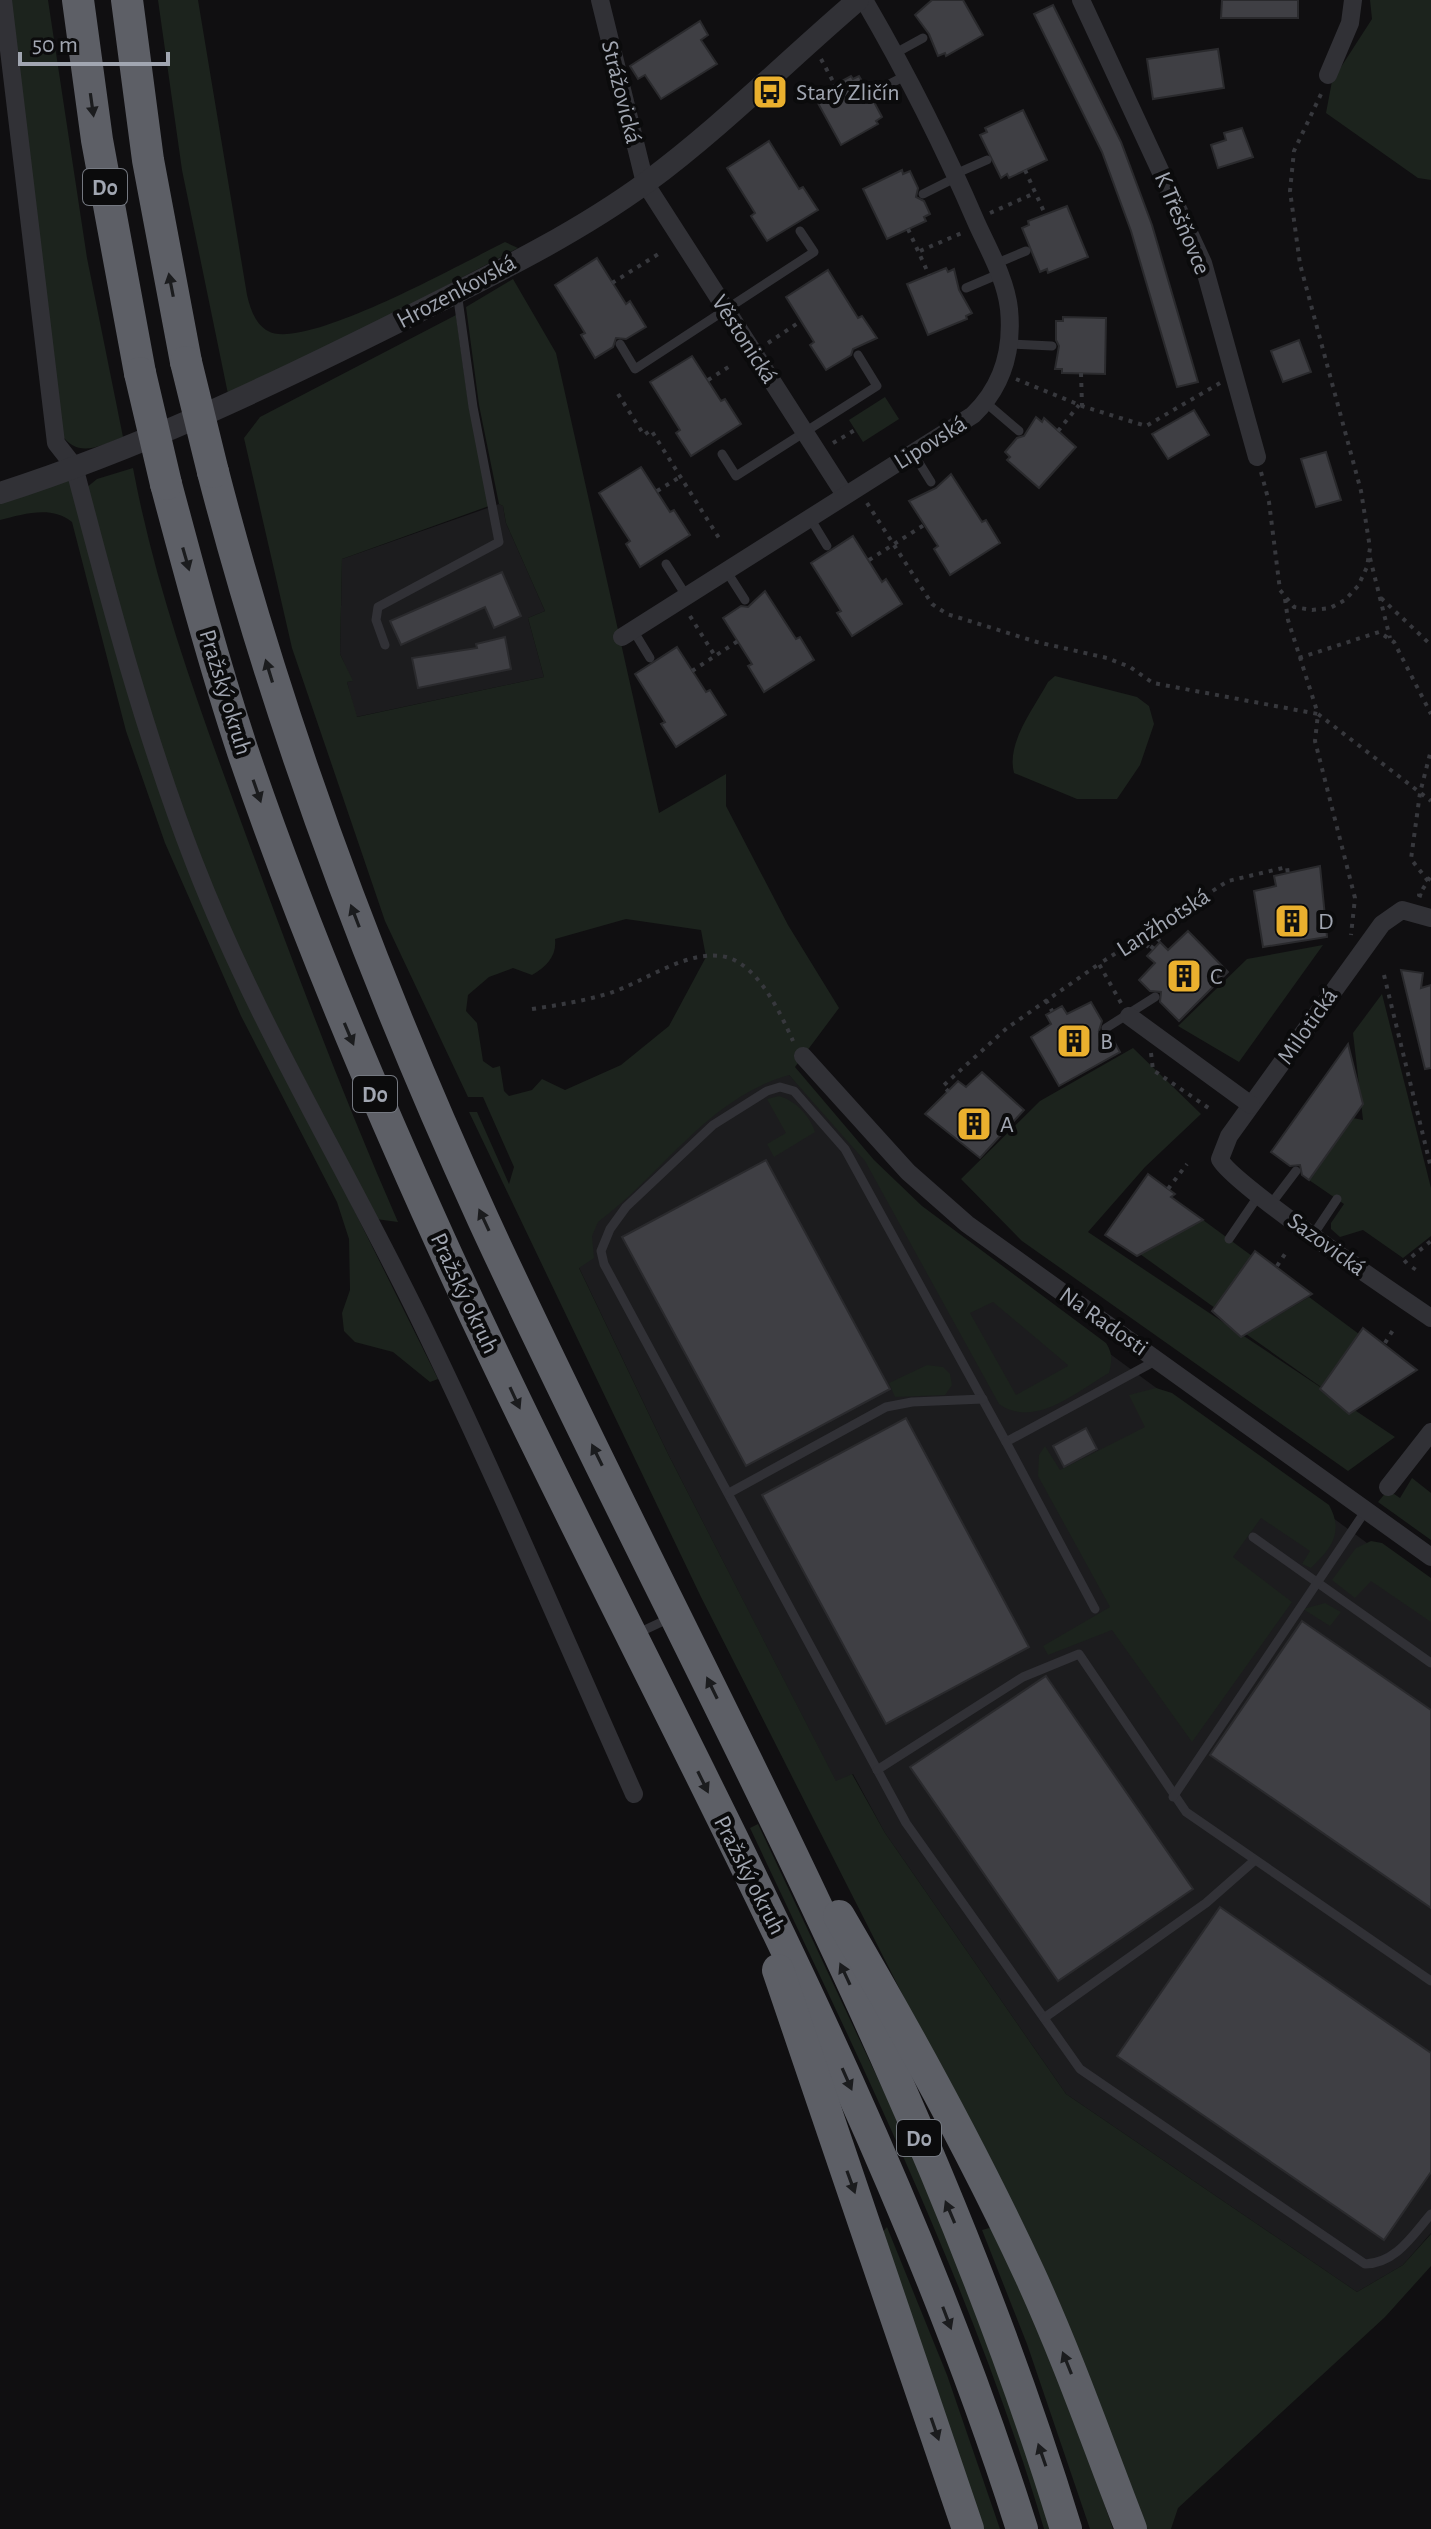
<svg xmlns="http://www.w3.org/2000/svg" width="1431" height="2529" viewBox="0 0 1431 2529" font-family="'Alegreya Sans',sans-serif">
	<style>
		.built { fill: #1c1c1e }
		.green { fill: #1c231d; fill-rule: evenodd }
		.building { fill: #3f3f44; stroke: #2a2a2d; stroke-width: 2 }
		.lines { fill: none; stroke-linecap: round; stroke-linejoin: round }
		.path { stroke: #37383d; stroke-width: 4; stroke-dasharray: 4 6; stroke-linecap: butt }
		.service { stroke: #313136; stroke-width: 9 }
		.minor { stroke: #313136; stroke-width: 18 }
		.tertiary { stroke: #313136; stroke-width: 22 }
		.motorway { stroke: #5d5f66; stroke-width: 32 }
		.motorway-bridge { stroke: #5d5f66; stroke-width: 32 }
		.oneway { fill: #1b1c1e }
		.labels { text-anchor: middle; stroke-width: 8; stroke-linejoin: round; paint-order: stroke }
		.shield { fill: #0b0b0c; stroke: #747880; stroke-width: 2 }
		.shield-label { font-size: 22px; font-weight: bold; fill: #a1a6b1 }
		.street-label { font-size: 24px; fill: #a1a6b1; stroke: #0b0b0c }
		.poi-label { font-size: 24px; fill: #a1a6b1; stroke: #0b0b0c; text-anchor: start }
	</style>
	<rect width="100%" height="100%" fill="#100f11"/>
	<g class="built">
		<path d="M499 504 503 506 506 523 545 611 528 618 544 677 356 717 347 682 352 681 340 654 342 559Z"/>
		<path d="M720 1003 928 1220 1431 1590V2233L1403 2265 1357 2292 1066 2094 885 1833 853 1774 836 1782 668 1454 572 1253Z"/>
	</g>
	<g class="green">
		<path d="M10 0H48L87 258 123 437C99 446 78 459 61 434Z"/>
		<path d="M158 0H198L247 295C250 308 255 324 268 331 304 352 464 262 505 242L518 248 305 360 228 394 182 170Z"/>
		<path d="M1370 0H1431V180L1418 178 1326 113 1332 81 1372 19Z"/>
		<path d="M513 279 556 353 659 813 726 774V806L788 925 839 1008 795 1067 874 1160 922 1206 1106 1343C1113 1354 1112 1361 1109 1373 1076 1392 1035 1429 999 1404L865 1161 789 1075C706 1099 664 1173 598 1222L592 1236 594 1258 579 1268 668 1454 836 1781 852 1774 885 1833 1066 2094 1357 2292 1403 2265 1431 2234V2266L1385 2317 1178 2508 1171 2529H1141L926 2041 701 1597 469 1112H477L509 1184 514 1167 483 1097H468L385 921 292 648 244 438 260 417 456 315 469 407 489 506 342 559 340 654 353 681 347 682 357 717 544 677 528 618 545 611 506 523 503 506 499 504 479 405 466 307ZM626 919 701 930 706 957 669 1026 621 1065 565 1090 542 1079 532 1090 509 1096 504 1091 500 1066 493 1068 483 1061 477 1023 466 1011 468 995 489 977 513 968 532 975C547 967 557 955 555 939ZM993 1302 1068 1365V1366L1016 1395 970 1313Z"/>
		<path d="M885 397 899 419 863 442 849 420Z"/>
		<path d="M133 468C156 591 200 710 243 827 292 960 341 1092 398 1222L376 1219 232 937 163 763 86 488 97 479Z"/>
		<path d="M67 479 73 480 217 934 438 1379 430 1382 393 1352 355 1342 344 1331 342 1313 350 1290 349 1239 337 1202 241 1016 165 843 126 731 72 522C52 505 23 514 0 520V503Z"/>
		<path d="M1055 676 1137 697 1149 706 1154 724 1140 765 1117 799H1077L1014 773C1006 743 1034 708 1048 682Z"/>
		<path d="M1323 945 1239 1062 1178 1026 1247 959Z"/>
		<path d="M1382 994 1431 1188V1236L1403 1258 1363 1230 1340 1237 1331 1229V1223L1344 1204 1309 1180 1353 1118 1363 1120 1353 1033Z"/>
		<path d="M1133 1048 1201 1114 1145 1167 1088 1232 1395 1437 1348 1471 1022 1241 961 1179 1040 1101Z"/>
		<path d="M779 1096C796 1101 810 1116 815 1132L774 1157 767 1144 786 1133 767 1099Z"/>
		<path d="M1197 1220H1203L1252 1256 1215 1308 1140 1254Z"/>
		<path d="M1309 1297 1359 1334 1321 1387 1246 1334Z"/>
		<path d="M927 1365 943 1367 950 1374 952 1385 945 1395 895 1397 889 1383Z"/>
		<path d="M1156 1388 1172 1393 1329 1505C1344 1532 1332 1548 1311 1568L1302 1564 1310 1551 1261 1518 1233 1557 1292 1602 1192 1742 1112 1630 1048 1655 1043 1646 1110 1607 1038 1476 1039 1455 1045 1446 1060 1470 1145 1427 1129 1395Z"/>
		<path d="M1412 1478 1431 1493V1540L1378 1502 1388 1490 1400 1498Z"/>
		<path d="M1371 1541 1382 1543 1431 1578V1622L1371 1581 1355 1598 1332 1580 1356 1548Z"/>
		<path d="M1325 1603 1341 1612 1330 1626 1303 1609Z"/>
		<path d="M758 1824 895 2115 974 2304 1052 2529H1044C972 2286 858 2057 750 1828Z"/>
		<path d="M887 2227 947 2375 1000 2529H980L882 2233Z"/>
		<path d="M993 2227 1053 2356 1113 2529H1090L1027 2344 982 2230Z"/>
	</g>
	<g class="building">
		<path d="M932 0H963L983 35 946 56 945 53 938 56 929 34 915 15Z"/>
		<path d="M1222 0H1298V18H1221Z"/>
		<path d="M1053 5 1121 142 1152 225 1198 382 1177 387 1131 231 1102 152 1034 14Z"/>
		<path d="M700 21 708 35 701 40 717 64 661 99 645 75 638 79 630 66Z"/>
		<path d="M1218 49 1224 88 1153 99 1147 59Z"/>
		<path d="M851 76 853 79 859 76 866 88V97L873 100 882 117 876 121 878 124 841 145 814 96Z"/>
		<path d="M1023 110 1047 160 1009 178 1007 174 1001 178 980 135 987 132 985 128Z"/>
		<path d="M1242 128 1253 157 1218 168 1211 145 1226 140 1224 133Z"/>
		<path d="M769 141 799 189 803 187 818 210 767 241 751 216 755 213 727 168Z"/>
		<path d="M902 170 903 174 910 171 918 188 916 197 924 201 930 214 924 217 926 221 887 239 863 189Z"/>
		<path d="M1067 206 1088 257 1048 273 1047 269 1040 272 1022 228 1029 225 1028 221Z"/>
		<path d="M597 258 626 304 630 301 646 327 626 339 616 338 613 347 595 358 581 335 585 333 555 285Z"/>
		<path d="M946 268 948 272 954 269 959 290 972 313 966 316 967 319 928 335 907 284Z"/>
		<path d="M828 270 858 318 862 316 877 338 853 349 851 355 826 370 810 345 814 342 786 297Z"/>
		<path d="M1063 317 1106 318 1105 374 1062 373V369H1055L1059 346 1056 340V321H1063Z"/>
		<path d="M1299 340 1311 372 1283 382 1271 351Z"/>
		<path d="M692 356 721 401 725 399 741 424 691 456 676 433 680 430 650 382Z"/>
		<path d="M1194 410 1209 435 1168 459 1152 434Z"/>
		<path d="M1036 417 1042 422 1044 418 1076 447 1039 488 1007 460 1010 457 1005 452 1017 438 1024 436Z"/>
		<path d="M1326 452 1341 500 1316 507 1301 459Z"/>
		<path d="M641 467 670 512 674 510 690 535 640 567 626 544 630 541 599 493Z"/>
		<path d="M951 474 982 522 986 520 1000 543 950 575 934 549 938 546 909 501 936 488Z"/>
		<path d="M853 536 882 582 886 579 902 604 852 636 837 613 841 611 811 563Z"/>
		<path d="M502 572 521 616 494 628 485 607 401 645 390 621Z"/>
		<path d="M765 591 796 639 800 637 814 660 764 692 748 666 752 664 723 618 741 606 748 607Z"/>
		<path d="M505 637 511 669 418 688 412 658 477 648 476 644Z"/>
		<path d="M677 647 706 692 710 690 726 715 676 747 661 724 665 722 635 674Z"/>
		<path d="M1320 866 1327 937 1263 947 1254 891 1276 886 1274 876Z"/>
		<path d="M1188 931 1228 972 1179 1021 1160 1002 1161 992 1150 991 1139 980 1155 963 1147 956 1160 942 1168 950Z"/>
		<path d="M1401 970 1423 973 1421 988 1431 985V1068L1425 1069Z"/>
		<path d="M1091 1002 1102 1021 1099 1031 1110 1034 1120 1052 1059 1086 1031 1037 1051 1024 1046 1015 1062 1006 1067 1014Z"/>
		<path d="M1348 1044 1363 1104 1309 1180 1302 1175 1300 1165 1290 1166 1271 1152Z"/>
		<path d="M982 1072 1024 1110 980 1158 925 1114 958 1081 966 1087Z"/>
		<path d="M766 1160 890 1389 746 1466 622 1237Z"/>
		<path d="M1148 1174 1175 1194 1171 1197 1203 1220 1137 1256 1105 1235Z"/>
		<path d="M1255 1251 1312 1294 1241 1337 1212 1311Z"/>
		<path d="M1363 1328 1417 1370 1349 1414 1320 1389Z"/>
		<path d="M906 1418 1029 1647 886 1724 762 1495Z"/>
		<path d="M1086 1428 1097 1449 1064 1467 1053 1446Z"/>
		<path d="M1302 1621 1431 1710V1908L1210 1755Z"/>
		<path d="M1046 1676 1193 1889 1058 1981 910 1767Z"/>
		<path d="M1220 1907 1431 2053V2172L1384 2240 1117 2056Z"/>
	</g>
	<g class="lines">
		<g class="path">
			<path d="M821 59 835 85"/>
			<path d="M1025 170 1045 214"/>
			<path d="M990 213 1035 193"/>
			<path d="M908 229 929 275"/>
			<path d="M920 251 964 232"/>
			<path d="M612 283 660 253"/>
			<path d="M768 343 801 321"/>
			<path d="M1081 373 1082 406"/>
			<path d="M1016 379 1082 406 1146 426 1220 383"/>
			<path d="M708 380 730 366"/>
			<path d="M618 394 644 435 651 430 719 538"/>
			<path d="M1058 431 1079 405"/>
			<path d="M833 443 855 430"/>
			<path d="M1261 472 1269 502 1280 590 1294 607 1312 610 1330 608 1345 600 1358 586 1367 567 1370 548 1361 491 1300 264 1290 191 1294 151 1322 92"/>
			<path d="M657 491 680 477"/>
			<path d="M867 503 932 604 947 614 1037 642 1107 658 1130 667 1153 683 1318 714 1315 741 1355 898 1351 935"/>
			<path d="M1370 558 1390 638"/>
			<path d="M869 560 924 525"/>
			<path d="M1381 598 1431 645"/>
			<path d="M1285 599 1288 620 1318 714 1431 801"/>
			<path d="M690 616 715 656"/>
			<path d="M1299 658 1379 632 1394 642 1431 714"/>
			<path d="M692 671 738 641"/>
			<path d="M1428 881 1411 859 1420 793 1431 750"/>
			<path d="M1422 896 1419 895 1431 876"/>
			<path d="M1138 938 1151 949"/>
			<path d="M1151 949 1165 931 1160 924"/>
			<path d="M1384 975 1431 1168"/>
			<path d="M1046 1000 1052 1011"/>
			<path d="M1121 1003 1099 964 1228 881 1287 867 1288 874"/>
			<path d="M532 1009C559 1005 584 1001 610 993 644 982 689 948 726 957 758 965 781 1014 793 1041"/>
			<path d="M1151 1053 1153 1070 1213 1111"/>
			<path d="M949 1092 943 1086 1007 1028 1099 964"/>
			<path d="M1168 1189 1187 1164"/>
			<path d="M1404 1263 1431 1241"/>
			<path d="M1277 1266 1285 1254"/>
			<path d="M1413 1270 1415 1267"/>
			<path d="M1385 1343 1393 1330"/>
		</g>
		<g class="service">
			<path d="M892 55 923 38"/>
			<path d="M872 93 905 76"/>
			<path d="M955 174 987 160"/>
			<path d="M923 194 957 177"/>
			<path d="M995 264 1026 251"/>
			<path d="M966 288 999 274"/>
			<path d="M620 344 635 369 814 252 800 231"/>
			<path d="M1010 344 1052 346"/>
			<path d="M985 402 1019 431"/>
			<path d="M913 453 931 482"/>
			<path d="M722 454 736 476 877 386 858 355"/>
			<path d="M810 518 827 546"/>
			<path d="M666 564 687 597"/>
			<path d="M727 572 745 600"/>
			<path d="M633 630 650 658"/>
			<path d="M385 645 376 620 378 607 499 542 473 407 457 292"/>
			<path d="M1106 1028 1155 997"/>
			<path d="M1271 1204 1296 1171"/>
			<path d="M1313 1235 1337 1199"/>
			<path d="M1229 1239 1259 1195"/>
			<path d="M1157 1360 1006 1442 845 1149 794 1091 780 1087 767 1091 713 1125 626 1207 610 1229 601 1251 604 1264 906 1823 1080 2069 1365 2264C1396 2263 1412 2236 1431 2214"/>
			<path d="M1006 1442 1095 1609"/>
			<path d="M729 1493 886 1407 912 1402 983 1399"/>
			<path d="M1253 1537 1431 1663"/>
			<path d="M636 1634 670 1618"/>
			<path d="M877 1770 1023 1677 1079 1654 1186 1812 1431 1981"/>
			<path d="M1173 1797 1366 1510"/>
			<path d="M1044 2018 1206 1903 1255 1860"/>
		</g>
		<g class="minor">
			<path d="M3 0 56 443 74 466C109 600 144 733 194 862 255 1020 345 1166 419 1318 495 1474 563 1635 634 1794"/>
			<path d="M600 0 645 183 845 495"/>
			<path d="M1081 0 1203 263 1257 457"/>
			<path d="M1328 75 1350 23 1353 0"/>
			<path d="M622 637 973 415C1002 387 1013 350 1009 309 1006 280 989 250 977 224 944 147 906 72 864 0"/>
			<path d="M1431 918 1402 910 1382 924 1229 1136 1220 1159C1227 1181 1400 1297 1431 1318"/>
			<path d="M1129 1016 1251 1105"/>
			<path d="M803 1056 908 1172 967 1224 1431 1557"/>
			<path d="M1388 1487 1431 1432"/>
		</g>
		<path class="tertiary" d="M0 493C138 449 270 386 400 321 483 279 572 237 647 182 719 129 789 59 858 0"/>
		<g class="motorway">
			<path d="M78 0 97 140 140 373"/>
			<path d="M127 0 148 160 186 362"/>
			<path d="M213 472C280 730 373 978 483 1219 682 1651 927 2073 1066 2529"/>
			<path d="M166 484C190 574 214 664 243 752 299 918 367 1079 439 1238 635 1668 879 2077 1022 2529"/>
			<path d="M839 1916C907 2032 973 2152 1030 2275 1068 2358 1098 2444 1131 2529"/>
			<path d="M778 1970 968 2529"/>
		</g>
		<g class="motorway-bridge">
			<path d="M186 362 213 472"/>
			<path d="M140 373 166 484"/>
		</g>
	</g>
	<defs><path id="oneway-solid" d="M-6-.8H1V-3.2L6.5 0L1 3.2V.8H-6Z" transform="scale(2)"/></defs>
	<g class="oneway">
		<use href="#oneway-solid" transform="translate(92 105) rotate(82)"/>
		<use href="#oneway-solid" transform="translate(171 285) rotate(-101)"/>
		<use href="#oneway-solid" transform="translate(186 559) rotate(74)"/>
		<use href="#oneway-solid" transform="translate(269 671) rotate(-107)"/>
		<use href="#oneway-solid" transform="translate(257 791) rotate(71)"/>
		<use href="#oneway-solid" transform="translate(355 916) rotate(-111)"/>
		<use href="#oneway-solid" transform="translate(349 1034) rotate(67)"/>
		<use href="#oneway-solid" transform="translate(484 1220) rotate(-115)"/>
		<use href="#oneway-solid" transform="translate(515 1398) rotate(65)"/>
		<use href="#oneway-solid" transform="translate(597 1455) rotate(-116)"/>
		<use href="#oneway-solid" transform="translate(712 1688) rotate(-116)"/>
		<use href="#oneway-solid" transform="translate(703 1782) rotate(64)"/>
		<use href="#oneway-solid" transform="translate(845 1974) rotate(-115)"/>
		<use href="#oneway-solid" transform="translate(847 2079) rotate(66)"/>
		<use href="#oneway-solid" transform="translate(851 2182) rotate(70)"/>
		<use href="#oneway-solid" transform="translate(950 2212) rotate(-113)"/>
		<use href="#oneway-solid" transform="translate(947 2318) rotate(69)"/>
		<use href="#oneway-solid" transform="translate(1067 2363) rotate(-112)"/>
		<use href="#oneway-solid" transform="translate(935 2429) rotate(71)"/>
		<use href="#oneway-solid" transform="translate(1042 2455) rotate(-109)"/>
	</g>
	<defs>
		<symbol id="bus-square" viewBox="-11 -11 22 22"><rect x="-9" y="-9" width="18" height="18" rx="4" fill="#eab02e" stroke="#0b0b0c"/><path d="M-5-6H5V4H4V6H2V4H-2V6H-4V4H-5ZM-3.5-4V0h7V-4ZM-3.5 1.2v1.5H-2V1.2ZM2 1.2v1.5H3.5V1.2Z" fill="#111"/></symbol>
		<symbol id="building-square" viewBox="-11 -11 22 22"><rect x="-9" y="-9" width="18" height="18" rx="4" fill="#eab02e" stroke="#0b0b0c"/><path d="M-4-6H4V6H1V3H-1V6H-4ZM-2.5-4.3h1.7v1.8h-1.7ZM.8-4.3h1.7v1.8H.8ZM-2.5-1h1.7V.8h-1.7ZM.8-1h1.7V.8H.8Z" fill="#111"/></symbol>
	</defs>
	<g fill-rule="evenodd">
		<use href="#bus-square" x="750" y="72" width="40" height="40"/>
		<use href="#building-square" x="1272" y="901" width="40" height="40"/>
		<use href="#building-square" x="1164" y="956" width="40" height="40"/>
		<use href="#building-square" x="1054" y="1021" width="40" height="40"/>
		<use href="#building-square" x="954" y="1104" width="40" height="40"/>
	</g>
	<g class="labels">
		<g class="shield">
			<rect x="83" y="169" width="44" height="36" rx="6"/>
			<rect x="353" y="1076" width="44" height="36" rx="6"/>
			<rect x="897" y="2120" width="44" height="36" rx="6"/>
		</g>
		<g class="shield-label">
			<text x="105" y="195">D0</text>
			<text x="375" y="1102">D0</text>
			<text x="919" y="2146">D0</text>
		</g>
		<g class="street-label">
			<text transform="translate(622 92) rotate(76)" y="8">Strážovická</text>
			<text transform="translate(1183 223) rotate(67)" y="8">K Třešňovce</text>
			<text transform="translate(456 291) rotate(-28)" y="8">Hrozenkovská</text>
			<text transform="translate(745 339) rotate(57)" y="8">Věstonická</text>
			<text transform="translate(930 442) rotate(-32)" y="8">Lipovská</text>
			<text transform="translate(226 692) rotate(73)" y="8">Pražský okruh</text>
			<text transform="translate(1163 922) rotate(-33)" y="8">Lanžhotská</text>
			<text transform="translate(1307 1026) rotate(-55)" y="8">Milotická</text>
			<text transform="translate(1327 1244) rotate(36)" y="8">Sazovická</text>
			<text transform="translate(465 1293) rotate(65)" y="8">Pražský okruh</text>
			<text transform="translate(1104 1321) rotate(35)" y="8">Na Radosti</text>
			<text transform="translate(750 1875) rotate(63)" y="8">Pražský okruh</text>
		</g>
		<g class="poi-label">
			<text x="796" y="100">Starý Zličín</text>
			<text x="1318" y="929">D</text>
			<text x="1210" y="984">C</text>
			<text x="1100" y="1049">B</text>
			<text x="1000" y="1132">A</text>
		</g>
	</g>
	<path d="M20 52v12h148v-12" fill="none" stroke="#a1a6b1" stroke-width="4"/>
	<text x="32" y="52" font-size="24" fill="#a1a6b1" stroke="#0b0b0c" stroke-width="6" paint-order="stroke">50 m</text>
</svg>
